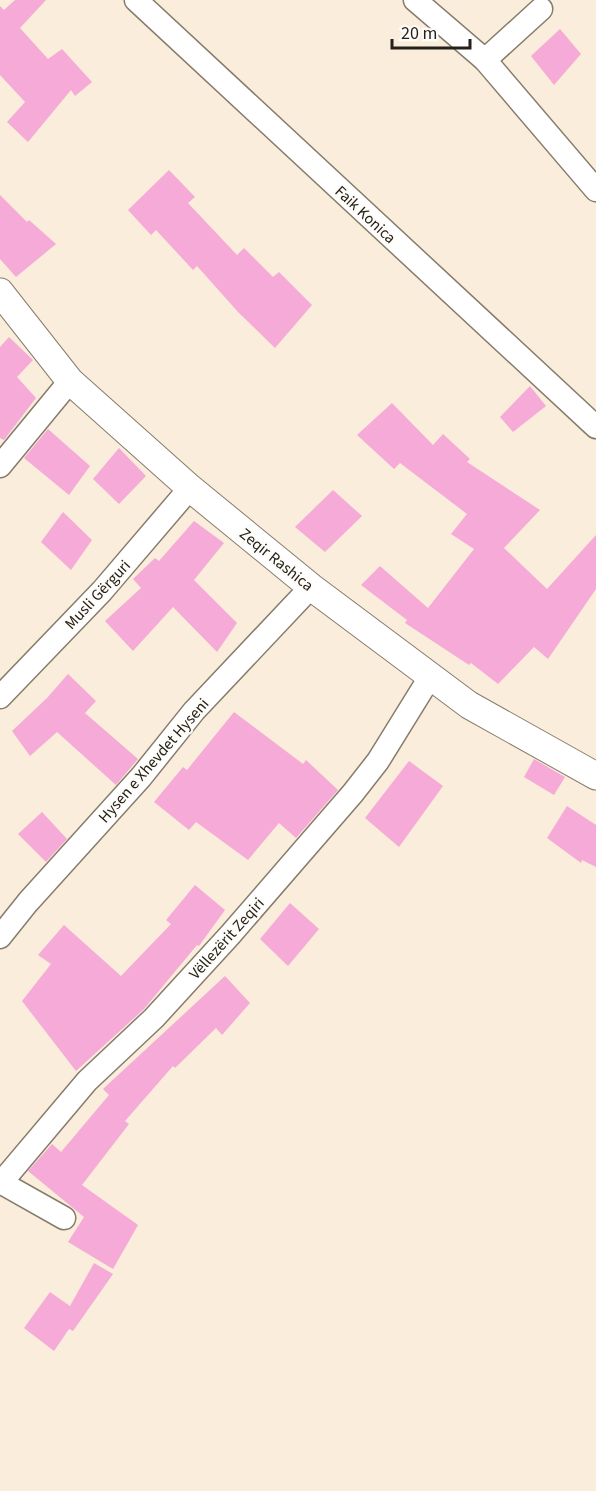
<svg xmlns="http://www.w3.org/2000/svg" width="596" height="1491" viewBox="0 0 596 1491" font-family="'Source Sans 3',sans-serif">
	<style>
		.building { fill: #f6aad7 }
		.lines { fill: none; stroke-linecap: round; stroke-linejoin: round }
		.minor-casing { stroke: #877c6c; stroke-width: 25 }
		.tertiary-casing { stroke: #877c6c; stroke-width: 29 }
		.minor { stroke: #fff; stroke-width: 22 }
		.tertiary { stroke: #fff; stroke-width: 27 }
		.labels { text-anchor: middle; stroke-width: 4.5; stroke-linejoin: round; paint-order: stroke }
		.street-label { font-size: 16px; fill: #25211a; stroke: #fefcf8 }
	</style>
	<rect width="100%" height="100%" fill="#faeddb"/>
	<g class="building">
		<path d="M15 0H46L20 28 48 59 62 49 92 82 75 96 71 90 28 142 7 122 25 102 0 75V6L4 10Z"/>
		<path d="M560 29 581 54 554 85 531 56Z"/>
		<path d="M169 170 195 197 188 203 237 255 244 248 273 277 279 272 312 305 275 348 238 312 197 266 193 270 156 230 151 235 128 210Z"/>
		<path d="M0 195 27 222 29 220 56 244 16 277 0 259Z"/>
		<path d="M9 337 33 360 17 377 36 398 4 440 0 438V347Z"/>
		<path d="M530 386 546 406 513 432 500 417Z"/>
		<path d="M392 403 433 445 443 434 470 459 467 462 540 510 504 548 547 589 596 535V589L548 659 534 647 498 684 471 663 469 665 405 623 407 620 361 585 380 566 428 608 474 549 451 534 467 514 400 463 394 469 357 435Z"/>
		<path d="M48 429 90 466 69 495 24 458Z"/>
		<path d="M119 448 146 476 119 504 93 479Z"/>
		<path d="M333 490 362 516 325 552 295 527Z"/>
		<path d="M63 512 92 540 71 570 41 542Z"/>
		<path d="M194 521 224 543 194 580 237 623 217 652 173 607 133 651 105 621 141 588 133 579 155 558 159 561Z"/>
		<path d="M68 674 96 701 85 713 138 759 116 785 57 732 30 756 12 731 47 698Z"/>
		<path d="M234 712 303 764 306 760 338 790 296 838 279 823 248 860 196 822 189 830 154 802 183 767 187 770Z"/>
		<path d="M534 759 565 777 554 795 524 777Z"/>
		<path d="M409 761 443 786 399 847 365 818Z"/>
		<path d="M567 806 596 825V867L582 860 581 863 547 838Z"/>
		<path d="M42 812 67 839 46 862 18 834Z"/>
		<path d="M195 885 225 910 199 946 197 945 144 1009 76 1071 22 1001 51 964 38 955 64 925 121 976 171 924 166 920Z"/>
		<path d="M290 903 319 929 288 966 260 939Z"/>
		<path d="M225 976 250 1003 222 1035 216 1028 175 1068 173 1066 125 1121 129 1124 82 1185 138 1225 113 1269 68 1242 84 1217 28 1171 52 1144 61 1152 109 1095 103 1089Z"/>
		<path d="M94 1263 113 1274 73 1331 69 1329 54 1351 24 1328 50 1292 70 1306Z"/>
	</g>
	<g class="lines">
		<defs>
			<g id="minor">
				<path d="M136 0 596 427"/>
				<path d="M415 0 485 60 596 190"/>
				<path d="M485 60 541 9"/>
				<path d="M0 466 70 381"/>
				<path d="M0 697 102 591 190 488"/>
				<path d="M0 937 28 902 141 777 194 711 311 587"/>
				<path d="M0 1182 64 1218"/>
				<path d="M1 1183 87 1081 154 1018 230 935 353 793 378 761 430 677"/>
			</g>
			<path id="tertiary" d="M0 292 70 381 190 488 311 587 469 705 596 776"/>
		</defs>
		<use href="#minor" class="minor-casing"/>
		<use href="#tertiary" class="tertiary-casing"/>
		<use href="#minor" class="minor"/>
		<use href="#tertiary" class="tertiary"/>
	</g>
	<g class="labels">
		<g class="street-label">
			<text transform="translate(366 214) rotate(43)" y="6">Faik Konica</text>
			<text transform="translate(277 559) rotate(39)" y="6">Zeqir Rashica</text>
			<text transform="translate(97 594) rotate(-47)" y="6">Musli Gërguri</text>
			<text transform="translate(153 760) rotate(-49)" y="6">Hysen e Xhevdet Hyseni</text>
			<text transform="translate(226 938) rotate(-48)" y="6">Vëllezërit Zeqiri</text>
		</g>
	</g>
	<path d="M392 39v9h78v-9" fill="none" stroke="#25211a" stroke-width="3"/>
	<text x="401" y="39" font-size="18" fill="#25211a" stroke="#fefcf8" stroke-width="4.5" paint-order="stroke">20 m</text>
</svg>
